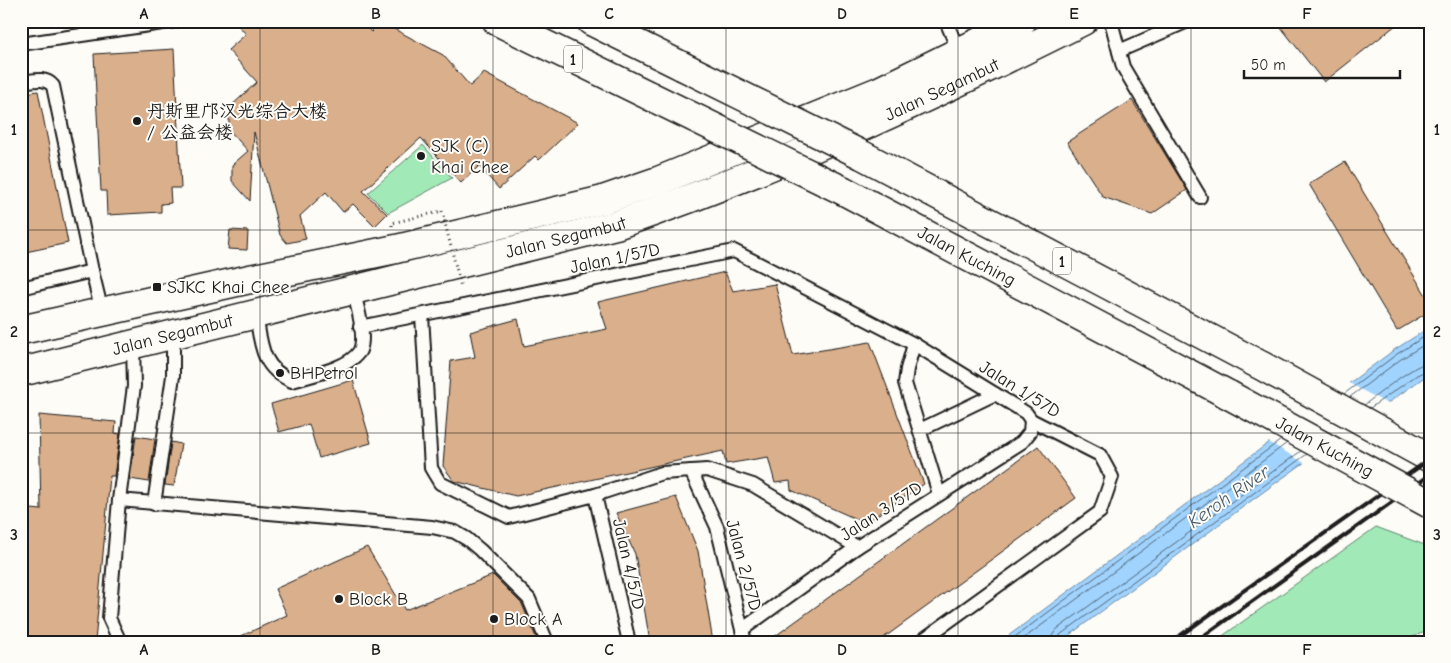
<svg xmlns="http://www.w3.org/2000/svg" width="1451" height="663" viewBox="0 0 1451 663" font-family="'Comic Neue','LXGW WenKai TC',sans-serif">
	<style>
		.green { fill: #a1eab8; stroke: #5e836a }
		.water { fill: #a0d3fe; stroke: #6b8aa4 }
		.pier { fill: #fdfcf7 }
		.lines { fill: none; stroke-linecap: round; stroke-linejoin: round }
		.shore { stroke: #516576; stroke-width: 1 }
		.building { fill: #daaf8b; stroke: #1c1c1c }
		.service-casing { stroke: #1c1c1c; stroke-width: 16 }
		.secondary-casing { stroke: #1c1c1c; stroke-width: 31 }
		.trunk-casing { stroke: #1c1c1c; stroke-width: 31 }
		.path { stroke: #1c1c1c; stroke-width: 3; stroke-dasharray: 1 4; stroke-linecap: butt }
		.service { stroke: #fdfcf7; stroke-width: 12 }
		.secondary { stroke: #fdfcf7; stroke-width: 28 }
		.trunk { stroke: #fdfcf7; stroke-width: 28 }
		.rail { stroke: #1c1c1c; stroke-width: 4 }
		.trunk-bridge-casing { stroke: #1c1c1c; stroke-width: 31; stroke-linecap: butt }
		.path-bridge { stroke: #1c1c1c; stroke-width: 3; stroke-dasharray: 1 4; stroke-linecap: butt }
		.trunk-bridge { stroke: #fdfcf7; stroke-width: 28 }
		.grid { fill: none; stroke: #1c1c1c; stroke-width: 1; stroke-opacity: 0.55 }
		.poi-dot { fill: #1c1c1c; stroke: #fdfcf7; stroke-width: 2 }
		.labels { text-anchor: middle; stroke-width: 4; stroke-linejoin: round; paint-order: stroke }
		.shield { fill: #fdfcf7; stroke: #605f5e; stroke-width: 1 }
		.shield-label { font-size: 16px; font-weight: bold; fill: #1c1c1c }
		.street-label { font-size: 18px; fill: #1c1c1c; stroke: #fdfcf7 }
		.poi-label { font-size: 18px; fill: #1c1c1c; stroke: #fdfcf7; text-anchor: start }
		.water-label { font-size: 19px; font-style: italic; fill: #4a5c6b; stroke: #fdfcf7 }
		.neatline { fill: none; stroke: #1c1c1c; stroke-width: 2 }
		.grid-label { font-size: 16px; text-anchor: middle; font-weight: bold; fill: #1c1c1c }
	</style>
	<rect width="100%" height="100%" fill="#fdfcf7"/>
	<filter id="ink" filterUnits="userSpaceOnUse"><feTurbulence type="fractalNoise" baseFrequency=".02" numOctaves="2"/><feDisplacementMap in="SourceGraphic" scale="10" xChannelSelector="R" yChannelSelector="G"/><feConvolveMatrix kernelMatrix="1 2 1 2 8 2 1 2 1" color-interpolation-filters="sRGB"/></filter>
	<g filter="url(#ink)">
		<g class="green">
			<path d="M423 145 452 178 388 213 368 193Z"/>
			<path d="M1376 527 1430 547V630L1400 642H1214Z"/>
		</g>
		<path class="water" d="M1430 327V373L1270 487 1060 642H1000L1394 350Z"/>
		<path class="pier" d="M1347 382 1388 404 1306 464 1267 441Z"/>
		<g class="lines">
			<g class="shore">
				<path d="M1344 394 1397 354 1430 333"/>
				<path d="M1350 397 1401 359 1430 341"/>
				<path d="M1364 405C1378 395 1415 363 1430 362"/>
				<path d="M1370 408 1417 375 1430 369"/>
				<path d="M1008 642 1281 440"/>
				<path d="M1019 642 1287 443"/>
				<path d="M1051 642 1052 636 1056 630 1301 451"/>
				<path d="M1057 642 1060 635 1307 454"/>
			</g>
		</g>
		<g class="building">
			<path d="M234 21H360L371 32 381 22 443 55 470 86 484 73 578 123 539 160 535 156 499 189 479 166 461 183 421 138 363 191 387 214 375 226 353 204 343 212 326 192 300 216 306 239 287 243 280 235 254 132 250 201 232 181V165L248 151 229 130V108L257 82 228 50 246 34Z"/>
			<path d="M1276 21H1401L1324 82Z"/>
			<path d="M174 49 181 188H170L171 203 161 204V212L107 215 106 191H101L94 54Z"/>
			<path d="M38 91 68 243 21 253V94Z"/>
			<path d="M1132 100 1187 190 1152 214 1103 197 1067 142Z"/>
			<path d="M1345 162 1430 302V311L1397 331 1309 184Z"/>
			<path d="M230 230 248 231 247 250 228 249Z"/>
			<path d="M725 272 733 291 775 284 793 355 870 342 924 484 865 523 791 490 790 481 775 483 768 457 726 464 723 451 516 496 454 481 443 466 451 361 475 357 470 332 518 319 524 346 607 329 598 302Z"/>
			<path d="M353 380 371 443 319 458 309 424 279 432 271 404Z"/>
			<path d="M39 415 116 422 115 433 120 434 114 476H110L95 642H46L21 634V508L41 510Z"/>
			<path d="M136 436 155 439 149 482 130 479Z"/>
			<path d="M171 442 181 444 174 486 165 485Z"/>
			<path d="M1038 446 1076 498 878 642H767Z"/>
			<path d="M676 497 698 551 713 642H650L635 554 616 513Z"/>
			<path d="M367 547 405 610 493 575 522 604 538 642H228L287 615 275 589Z"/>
		</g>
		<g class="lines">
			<defs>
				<g id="service">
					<path d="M946 21 959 52"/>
					<path d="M1111 21 1123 67 1200 197"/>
					<path d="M21 44 176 21"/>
					<path d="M1119 51 1188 21"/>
					<path d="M21 82C32 81 45 76 53 86L92 271 102 312"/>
					<path d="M21 288 92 271"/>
					<path d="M256 314C261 344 261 368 292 381 311 375 347 369 359 352 367 339 357 304 353 290"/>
					<path d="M422 315 431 468 440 483 509 517 595 495 662 473 707 470 753 485 857 547"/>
					<path d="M360 327 734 251 914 344 1026 413 1031 420 1100 455 1112 477 1100 512 920 642"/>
					<path d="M914 344 907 369 905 383 939 494"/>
					<path d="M920 430 995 394"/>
					<path d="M691 471 717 527 745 642"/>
					<path d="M595 495 629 642"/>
					<path d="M119 500 432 527 455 532 467 539 480 550 529 599 547 642"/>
					<path d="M154 504 173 376V335"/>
					<path d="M743 629 857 547 1022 442 1030 432 1031 420"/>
					<path d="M120 642 109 618 119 500 134 386 133 345"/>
				</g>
				<g id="secondary">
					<path d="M21 330 250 279 396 249 603 200 658 181 879 91 1022 21"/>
					<path id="s1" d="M21 372 616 225C776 170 931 97 1083 21"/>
				</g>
				<g id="trunk">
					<path d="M497 21 650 96"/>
					<path d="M591 21 682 66"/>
					<path d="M862 155 1262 366 1430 458"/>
					<path id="s2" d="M844 191 1229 395"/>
				</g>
			</defs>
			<use href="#service" class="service-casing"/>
			<use href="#secondary" class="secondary-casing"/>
			<use href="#trunk" class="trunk-casing"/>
			<path class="path" d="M392 226V223L442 211"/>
			<use href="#service" class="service"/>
			<use href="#secondary" class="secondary"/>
			<use href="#trunk" class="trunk"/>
			<g class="rail">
				<path d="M1171 642 1430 459"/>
				<path d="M1195 642 1430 475"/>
			</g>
			<defs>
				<g id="trunk-bridge">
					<path d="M682 66 862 155"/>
					<path d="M650 96 844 191"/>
					<path id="s3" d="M1229 395 1430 504"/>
				</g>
			</defs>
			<use href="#trunk-bridge" class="trunk-bridge-casing"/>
			<path class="path-bridge" d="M442 211 461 287"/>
			<use href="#trunk-bridge" class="trunk-bridge"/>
		</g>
	</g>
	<path class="grid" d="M260 21V642M493 21V642M726 21V642M958 21V642M1191 21V642M21 230H1430M21 433H1430"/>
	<g class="poi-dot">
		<circle cx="137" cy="121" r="5"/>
		<circle cx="421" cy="156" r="5"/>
		<rect x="152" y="282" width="10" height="10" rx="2.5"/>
		<circle cx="280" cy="373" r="5"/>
		<circle cx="339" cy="599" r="5"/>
		<circle cx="494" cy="619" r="5"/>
	</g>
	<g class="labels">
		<g class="shield">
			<rect x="564" y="45.5" width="18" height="27" rx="4"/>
			<rect x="1053" y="247.5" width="18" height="27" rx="4"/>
		</g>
		<g class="shield-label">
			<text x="573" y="65">1</text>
			<text x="1062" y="267">1</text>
		</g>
		<g class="street-label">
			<text dy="6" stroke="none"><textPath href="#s1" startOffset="966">Jalan Segambut</textPath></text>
			<text dy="6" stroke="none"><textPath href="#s1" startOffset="561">Jalan Segambut</textPath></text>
			<text dy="6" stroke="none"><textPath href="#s2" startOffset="139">Jalan Kuching</textPath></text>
			<text transform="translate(615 258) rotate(-12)" y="6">Jalan 1/57D</text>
			<text dy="6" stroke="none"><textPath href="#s1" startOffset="156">Jalan Segambut</textPath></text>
			<text transform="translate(1020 389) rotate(32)" y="6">Jalan 1/57D</text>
			<text dy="6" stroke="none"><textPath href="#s3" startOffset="109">Jalan Kuching</textPath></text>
			<text transform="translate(881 511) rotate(-33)" y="6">Jalan 3/57D</text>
			<text transform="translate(629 564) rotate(77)" y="6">Jalan 4/57D</text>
			<text transform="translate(744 565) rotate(75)" y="6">Jalan 2/57D</text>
		</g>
		<g class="poi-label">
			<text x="147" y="117">丹斯里邝汉光综合大楼<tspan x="147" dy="21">/ 公益会楼</tspan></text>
			<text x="431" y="152">SJK (C)<tspan x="431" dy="21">Khai Chee</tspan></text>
			<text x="167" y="293">SJKC Khai Chee</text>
			<text x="290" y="379">BHPetrol</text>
			<text x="349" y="605">Block B</text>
			<text x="504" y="625">Block A</text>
		</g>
		<g class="water-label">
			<text transform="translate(1228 496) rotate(-35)" y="7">Keroh River</text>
		</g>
	</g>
	<rect width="1451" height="663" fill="none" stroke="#fdfcf7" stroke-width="55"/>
	<path d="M1244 70v8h156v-8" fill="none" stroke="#1c1c1c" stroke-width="2.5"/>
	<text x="1251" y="70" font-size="15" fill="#1c1c1c" stroke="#fdfcf7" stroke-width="4" paint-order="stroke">50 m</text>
	<rect x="28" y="28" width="1396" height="608" class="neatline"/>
	<g class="grid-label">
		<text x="144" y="19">A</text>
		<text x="376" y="19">B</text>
		<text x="609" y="19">C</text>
		<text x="842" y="19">D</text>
		<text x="1074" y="19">E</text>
		<text x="1307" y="19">F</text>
		<text x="14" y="135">1</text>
		<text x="1437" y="135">1</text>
		<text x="14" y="337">2</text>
		<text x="1437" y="337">2</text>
		<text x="14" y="540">3</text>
		<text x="1437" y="540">3</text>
		<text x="144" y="655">A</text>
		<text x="376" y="655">B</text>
		<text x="609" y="655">C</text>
		<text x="842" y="655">D</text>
		<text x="1074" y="655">E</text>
		<text x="1307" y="655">F</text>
	</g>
</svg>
